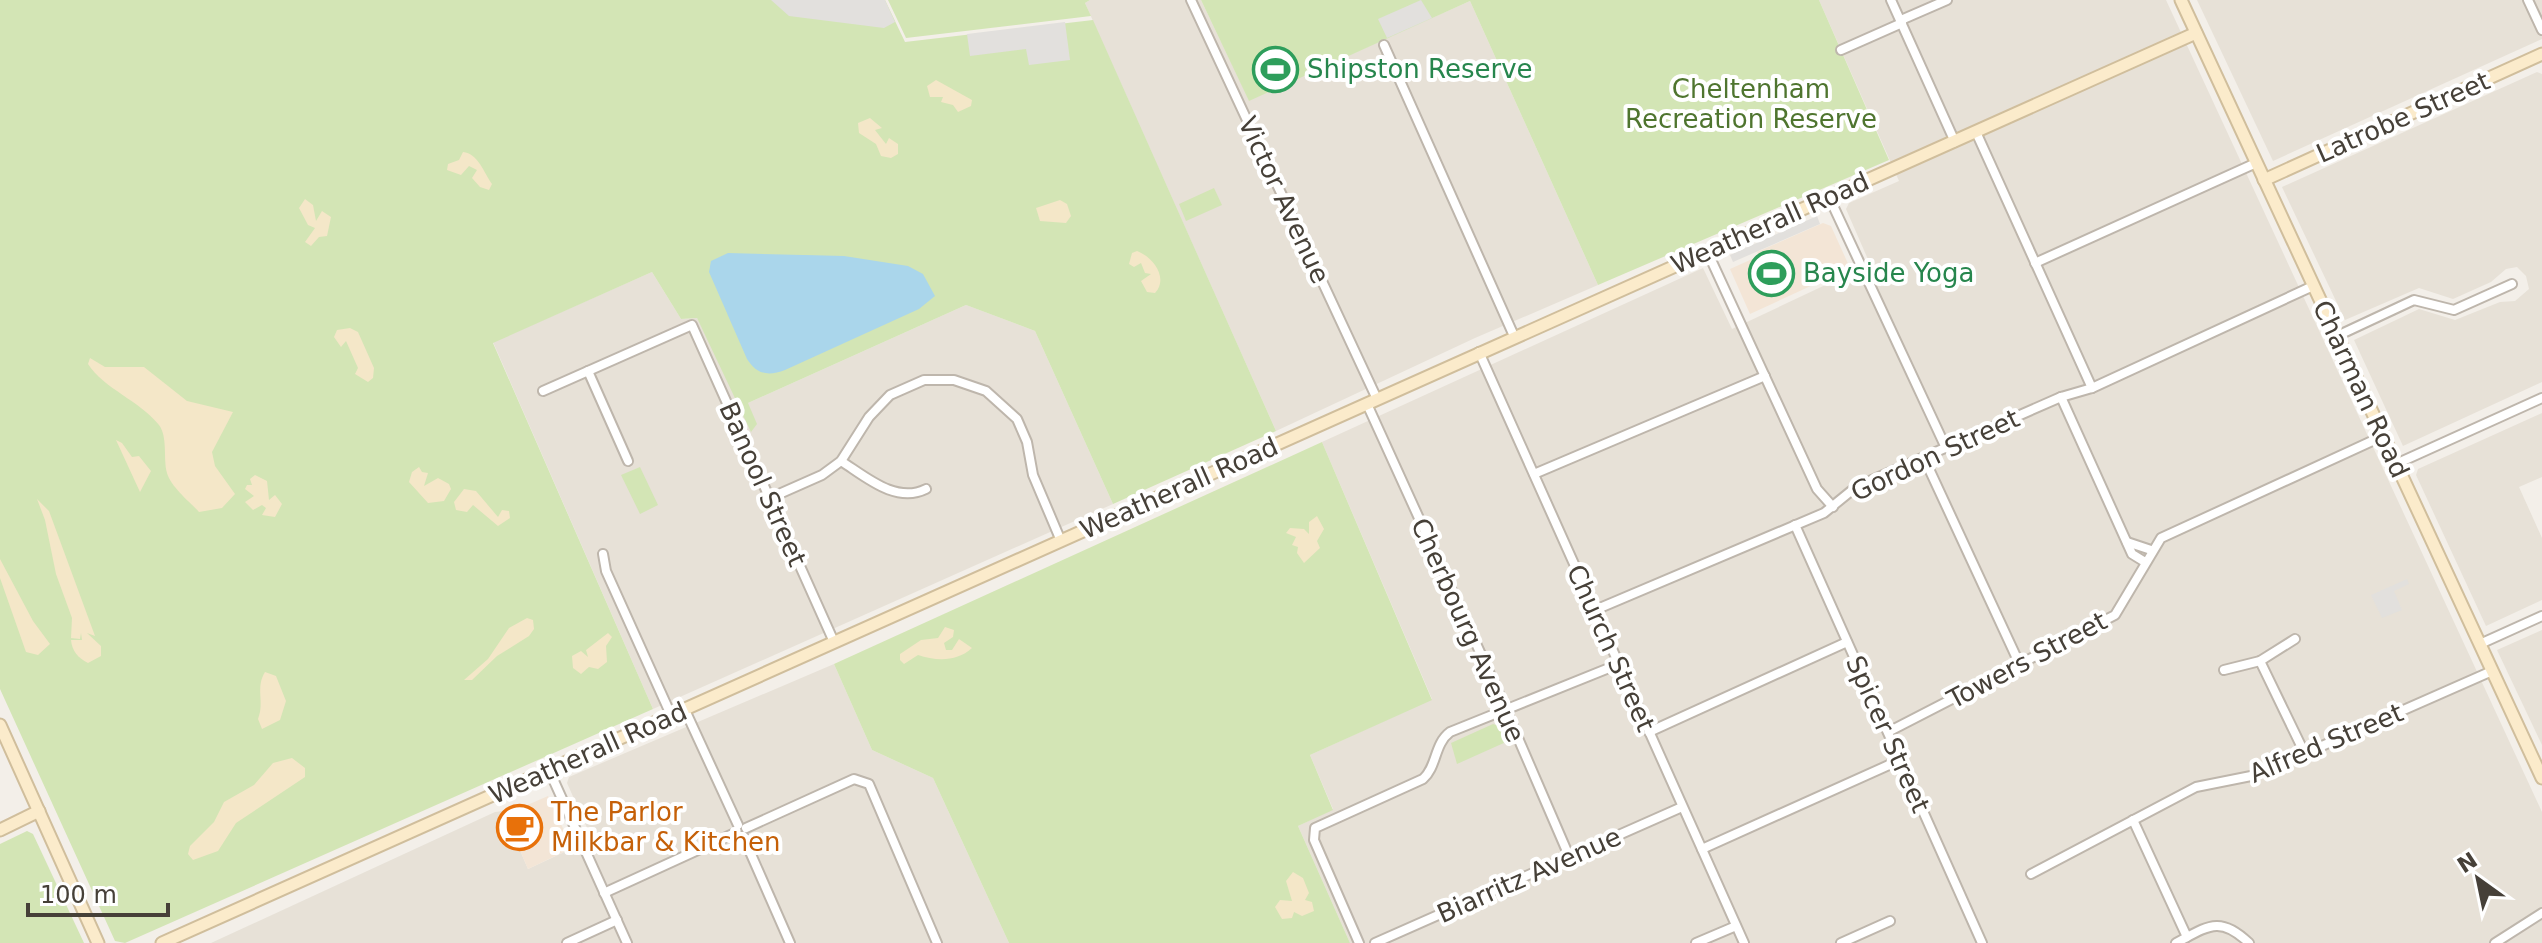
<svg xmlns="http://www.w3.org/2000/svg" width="2542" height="943" viewBox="0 0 2542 943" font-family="'DejaVu Sans',sans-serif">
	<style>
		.residential { fill: #e7e1d7 }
		.commercial { fill: #f3e5d6 }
		.green { fill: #d3e5b5 }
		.sand { fill: #f4e7c8 }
		.parking { fill: #e2e0dd }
		.water { fill: #aad6eb }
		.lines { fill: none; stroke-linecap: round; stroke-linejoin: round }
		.street-casing { stroke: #beb6ac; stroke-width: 12 }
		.secondary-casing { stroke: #d0be9c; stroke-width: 15 }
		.street { stroke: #fff; stroke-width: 8 }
		.secondary { stroke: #fbebcb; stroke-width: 11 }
		.labels { text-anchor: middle; stroke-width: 8; stroke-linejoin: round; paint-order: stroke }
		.leisure-label { font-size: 26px; fill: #27864d; stroke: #fff; text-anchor: start }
		.park-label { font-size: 26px; fill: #4f752f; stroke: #fff }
		.street-label { font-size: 26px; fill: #464038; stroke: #fff }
		.food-label { font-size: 26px; fill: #c56008; stroke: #fff; text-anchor: start }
	</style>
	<rect width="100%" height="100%" fill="#f3efe9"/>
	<g class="residential">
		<path d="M1090 0H1201L1249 100 1470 1 1598 285 1475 338 1276 431 1085 3Z"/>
		<path d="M1819 0H2166L2542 812V943H1350L1298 826 1333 809 1310 755 1432 699 1322 442 1703 268 1732 329 1870 264 1846 209 1849 203 1899 181Z"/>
		<path d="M2197 0H2542V39L2273 161Z"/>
		<path d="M2537 72 2542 74V382L2403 446 2354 340 2419 309 2455 320 2500 302 2515 301 2529 289 2526 276 2517 267 2506 269 2491 282 2453 299 2419 288 2345 320 2282 187Z"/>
		<path d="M652 272 681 319 697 318 719 361 748 403 966 305 1035 331 1113 504 653 709 493 342Z"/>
		<path d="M2542 413V477L2519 487 2542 538V600L2486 626 2416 475 2418 469Z"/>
		<path d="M2542 630V745L2497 650Z"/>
		<path d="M834 664 872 750 933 778 1009 943H211L495 812 503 811 528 869 592 839 567 783 569 777Z"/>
	</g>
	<g class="commercial">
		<path d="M1823 223 1831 226 1850 268 1750 314 1730 269 1759 256 1757 252Z"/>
		<path d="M548 796 572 848 528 869 503 811 509 813Z"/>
	</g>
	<g class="green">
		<path d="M0 0H885L905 42 1093 20 1276 431 1113 504 1035 331 966 305 748 403 757 424 751 432 697 318 681 319 652 272 493 343 653 709 125 943 115 941 0 689Z"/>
		<path d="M888 0H1090L1085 3 1091 16 906 38Z"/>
		<path d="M1201 0H1819L1889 160 1598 285 1470 1 1249 101Z"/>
		<path d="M1214 188 1222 205 1186 221 1179 204Z"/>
		<path d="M1322 442 1432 700 1310 755 1333 810 1298 826 1350 943H1009L933 778 872 750 834 664Z"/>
		<path d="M640 467 658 505 640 514 621 475Z"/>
		<path d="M1493 724 1499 726 1506 742 1457 764 1451 743Z"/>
		<path d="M27 831 33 834 84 943H0V844Z"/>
	</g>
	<g class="sand">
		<path d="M936 80 972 100 971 106 958 112 953 105 941 102 943 97H930L927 86Z"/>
		<path d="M870 118 882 128 875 130 886 144 889 138 898 144V154L891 158 881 156 876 144 859 133 858 123Z"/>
		<path d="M463 152C478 153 484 173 492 184L489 190 480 187 472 178 477 170 469 166 461 175 447 170 448 164 459 160Z"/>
		<path d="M305 199 313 205 316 221 322 211 331 217 327 236 319 237 311 246 305 242 315 228 308 225 299 208Z"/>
		<path d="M1060 200 1067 204 1071 216 1066 223 1040 221 1036 208Z"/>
		<path d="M1137 251C1153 257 1169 278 1155 293L1147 292 1141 281 1151 274 1145 273 1141 263 1134 267 1129 264 1132 253Z"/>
		<path d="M350 328 358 332 374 368 373 378 368 382 355 374 358 368 346 341 341 347 334 337 337 330Z"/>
		<path d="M90 358 105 367H144L187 401 233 412 212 452 215 466 235 494 222 508 199 512C190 502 171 487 167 473 163 459 168 437 159 425 139 400 104 389 88 364Z"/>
		<path d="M116 440 122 443 132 457 139 456 151 471 140 492Z"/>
		<path d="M419 467 422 472 428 473 424 486 438 478 449 484 451 489 444 501 428 503 409 482 412 472Z"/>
		<path d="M255 475 267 481 269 500 275 495 282 504 275 517 262 515 266 508 262 505 253 510 245 502 254 496 245 489 247 485H252L250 479Z"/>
		<path d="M464 489 476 491 498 517 502 510 509 511 510 518 498 526 473 505 467 512 456 510 454 502Z"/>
		<path d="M37 499 49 511 95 636 87 633 101 646V656L88 663C78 658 72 651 71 640H82L81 633 80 639 71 638 72 618 56 574 45 520Z"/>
		<path d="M1317 516 1324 529 1317 541 1320 548 1304 563 1297 553 1298 547 1292 545 1296 537 1286 533 1290 528 1304 529 1309 534V522Z"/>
		<path d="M0 559 33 621 50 644 38 655 26 652 0 578Z"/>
		<path d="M527 618 533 620 534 629 529 636 497 656 472 680H464L488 659 509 628Z"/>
		<path d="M945 627 954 630 953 637 944 643 946 650H952L959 639 972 648C957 662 936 661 918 655L904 664 900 660V654L921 640 938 638Z"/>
		<path d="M608 633 612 637 606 646 607 662 598 669 589 667 581 674 573 668 572 656 581 651 588 657 586 650Z"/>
		<path d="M265 672 276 676 286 701 280 720 262 729 258 719C265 702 255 688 265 672Z"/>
		<path d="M292 758 305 768V777L236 823 218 851 193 860 188 854 190 846 214 822 224 802 254 785 273 763Z"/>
		<path d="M1293 872 1303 878 1309 893 1305 900 1312 902 1314 911 1302 916 1294 912 1292 918 1282 919 1275 907 1280 900 1292 901 1286 881Z"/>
	</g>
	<g class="parking">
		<path d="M771 0H885L895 22 884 28 789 16Z"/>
		<path d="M1421 0 1432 18 1387 38 1378 19Z"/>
		<path d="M1065 22 1070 60 1029 65 1026 49 970 56 967 34Z"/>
		<path d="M1817 216 1820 224 1733 262 1730 255Z"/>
		<path d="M2407 579 2409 584 2394 591 2402 610 2382 618 2371 595Z"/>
	</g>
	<path class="water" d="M728 253 844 256 908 266 923 274 935 296 919 309 785 370C769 376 757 375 747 359L709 272 711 261Z"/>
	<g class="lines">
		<defs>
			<g id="street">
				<path d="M1191 0 1377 399"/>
				<path d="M1891 0 1955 142"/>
				<path d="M2528 0 2542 30"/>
				<path d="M1901 20 1947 0"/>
				<path d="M1384 45 1514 336"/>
				<path d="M1841 50 1902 23"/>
				<path d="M1976 132 2092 388"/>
				<path d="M1829 197 1946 448"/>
				<path d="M1707 251 1817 489 1833 507"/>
				<path d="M2035 263 2256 163"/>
				<path d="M2337 336 2414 300 2454 310 2512 284"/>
				<path d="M1479 352 1744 943"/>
				<path d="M588 371 628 461"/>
				<path d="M543 391 692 325 834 642"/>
				<path d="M2061 397 2132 554 2145 562"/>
				<path d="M1367 404 1499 694 1569 856"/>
				<path d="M1924 458 2020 665"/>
				<path d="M841 461C866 477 896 504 926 489"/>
				<path d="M2396 464 2542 398"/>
				<path d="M1534 474 1765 376"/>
				<path d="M770 498 822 475 841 461 869 417 890 395 924 380H954L986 391 1017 419 1027 442 1033 475 1061 541"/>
				<path d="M1795 525 1982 943"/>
				<path d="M2127 542 2151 550"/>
				<path d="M603 554 606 571 671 715"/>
				<path d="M1595 610 1824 513 1856 487 2061 397 2092 388 2313 286"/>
				<path d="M2480 644 2542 616"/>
				<path d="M2260 661 2305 754"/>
				<path d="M2224 670 2260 661 2295 639"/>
				<path d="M685 710 738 825"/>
				<path d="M1649 732 1847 642"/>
				<path d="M1888 732 2115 615 2161 538 2383 436"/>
				<path d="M549 770 627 943"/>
				<path d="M2133 820 2187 937"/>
				<path d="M746 828 854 779 869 784 937 943"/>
				<path d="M743 836 790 943"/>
				<path d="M1702 849 1900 760"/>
				<path d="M2031 874 2196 787 2256 775 2492 671"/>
				<path d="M604 893 735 833"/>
				<path d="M567 943 617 920"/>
				<path d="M1359 943 1314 840 1315 828 1423 779C1437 767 1434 744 1450 732L1619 664"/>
				<path d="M1375 943 1682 807"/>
				<path d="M1696 943 1736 926"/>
				<path d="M1841 943 1890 921"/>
				<path d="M2176 943C2208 926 2220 915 2249 943"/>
				<path d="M2495 943 2542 913"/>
			</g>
			<g id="secondary">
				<path d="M2181 0 2542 778"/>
				<path d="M2264 180 2542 54"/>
				<path d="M0 725 98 943"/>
				<path d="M0 830 39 811"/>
				<path d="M162 943 2196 33"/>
			</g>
		</defs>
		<use href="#street" class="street-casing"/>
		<use href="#secondary" class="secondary-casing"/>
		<use href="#street" class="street"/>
		<use href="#secondary" class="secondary"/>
	</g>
	<defs>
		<symbol id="stadium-ring" viewBox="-11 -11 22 22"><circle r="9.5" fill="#fff" stroke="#2e9e5b" stroke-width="1.5"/><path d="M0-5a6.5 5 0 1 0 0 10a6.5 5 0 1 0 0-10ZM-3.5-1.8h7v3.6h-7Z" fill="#2e9e5b"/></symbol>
		<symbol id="cafe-ring" viewBox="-11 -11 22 22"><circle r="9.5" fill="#fff" stroke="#e8710a" stroke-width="1.5"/><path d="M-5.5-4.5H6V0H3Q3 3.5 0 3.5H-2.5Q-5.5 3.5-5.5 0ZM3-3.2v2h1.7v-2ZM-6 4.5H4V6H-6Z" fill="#e8710a"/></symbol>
	</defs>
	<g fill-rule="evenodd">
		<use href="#stadium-ring" x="1250" y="44" width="51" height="51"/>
		<use href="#stadium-ring" x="1746" y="248" width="51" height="51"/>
		<use href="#cafe-ring" x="494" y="802" width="51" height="51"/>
	</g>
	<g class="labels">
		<g class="leisure-label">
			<text x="1307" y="78">Shipston Reserve</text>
			<text x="1803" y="282">Bayside Yoga</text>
		</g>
		<g class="park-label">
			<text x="1751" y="98">Cheltenham<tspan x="1751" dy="30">Recreation Reserve</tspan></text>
		</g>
		<g class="street-label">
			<text transform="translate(2403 117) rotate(-24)" y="9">Latrobe Street</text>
			<text transform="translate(1284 200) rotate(65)" y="9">Victor Avenue</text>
			<text transform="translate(1770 223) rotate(-24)" y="9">Weatherall Road</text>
			<text transform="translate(2361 389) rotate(65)" y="9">Charman Road</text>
			<text transform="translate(1935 455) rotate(-25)" y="9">Gordon Street</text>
			<text transform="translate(763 484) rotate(66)" y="9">Banool Street</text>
			<text transform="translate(1179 488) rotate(-24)" y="9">Weatherall Road</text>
			<text transform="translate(1468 630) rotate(66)" y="9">Cherbourg Avenue</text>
			<text transform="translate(1611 648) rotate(66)" y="9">Church Street</text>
			<text transform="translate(2027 660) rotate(-28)" y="9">Towers Street</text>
			<text transform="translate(1888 734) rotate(66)" y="9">Spicer Street</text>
			<text transform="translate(2326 743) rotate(-23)" y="9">Alfred Street</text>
			<text transform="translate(588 753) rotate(-24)" y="9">Weatherall Road</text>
			<text transform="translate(1529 875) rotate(-24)" y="9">Biarritz Avenue</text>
		</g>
		<g class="food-label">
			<text x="551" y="821">The Parlor<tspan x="551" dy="30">Milkbar &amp; Kitchen</tspan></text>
		</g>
	</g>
	<g transform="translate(2478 879) rotate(327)" stroke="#ffffff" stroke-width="6" paint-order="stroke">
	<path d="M0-6L14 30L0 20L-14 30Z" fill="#464038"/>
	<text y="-12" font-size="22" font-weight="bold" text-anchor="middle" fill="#464038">N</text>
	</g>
	<path d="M28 903v12h140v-12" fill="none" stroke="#464038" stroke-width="4"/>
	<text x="40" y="903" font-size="24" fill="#464038" stroke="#ffffff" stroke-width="6" paint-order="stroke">100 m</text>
</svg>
